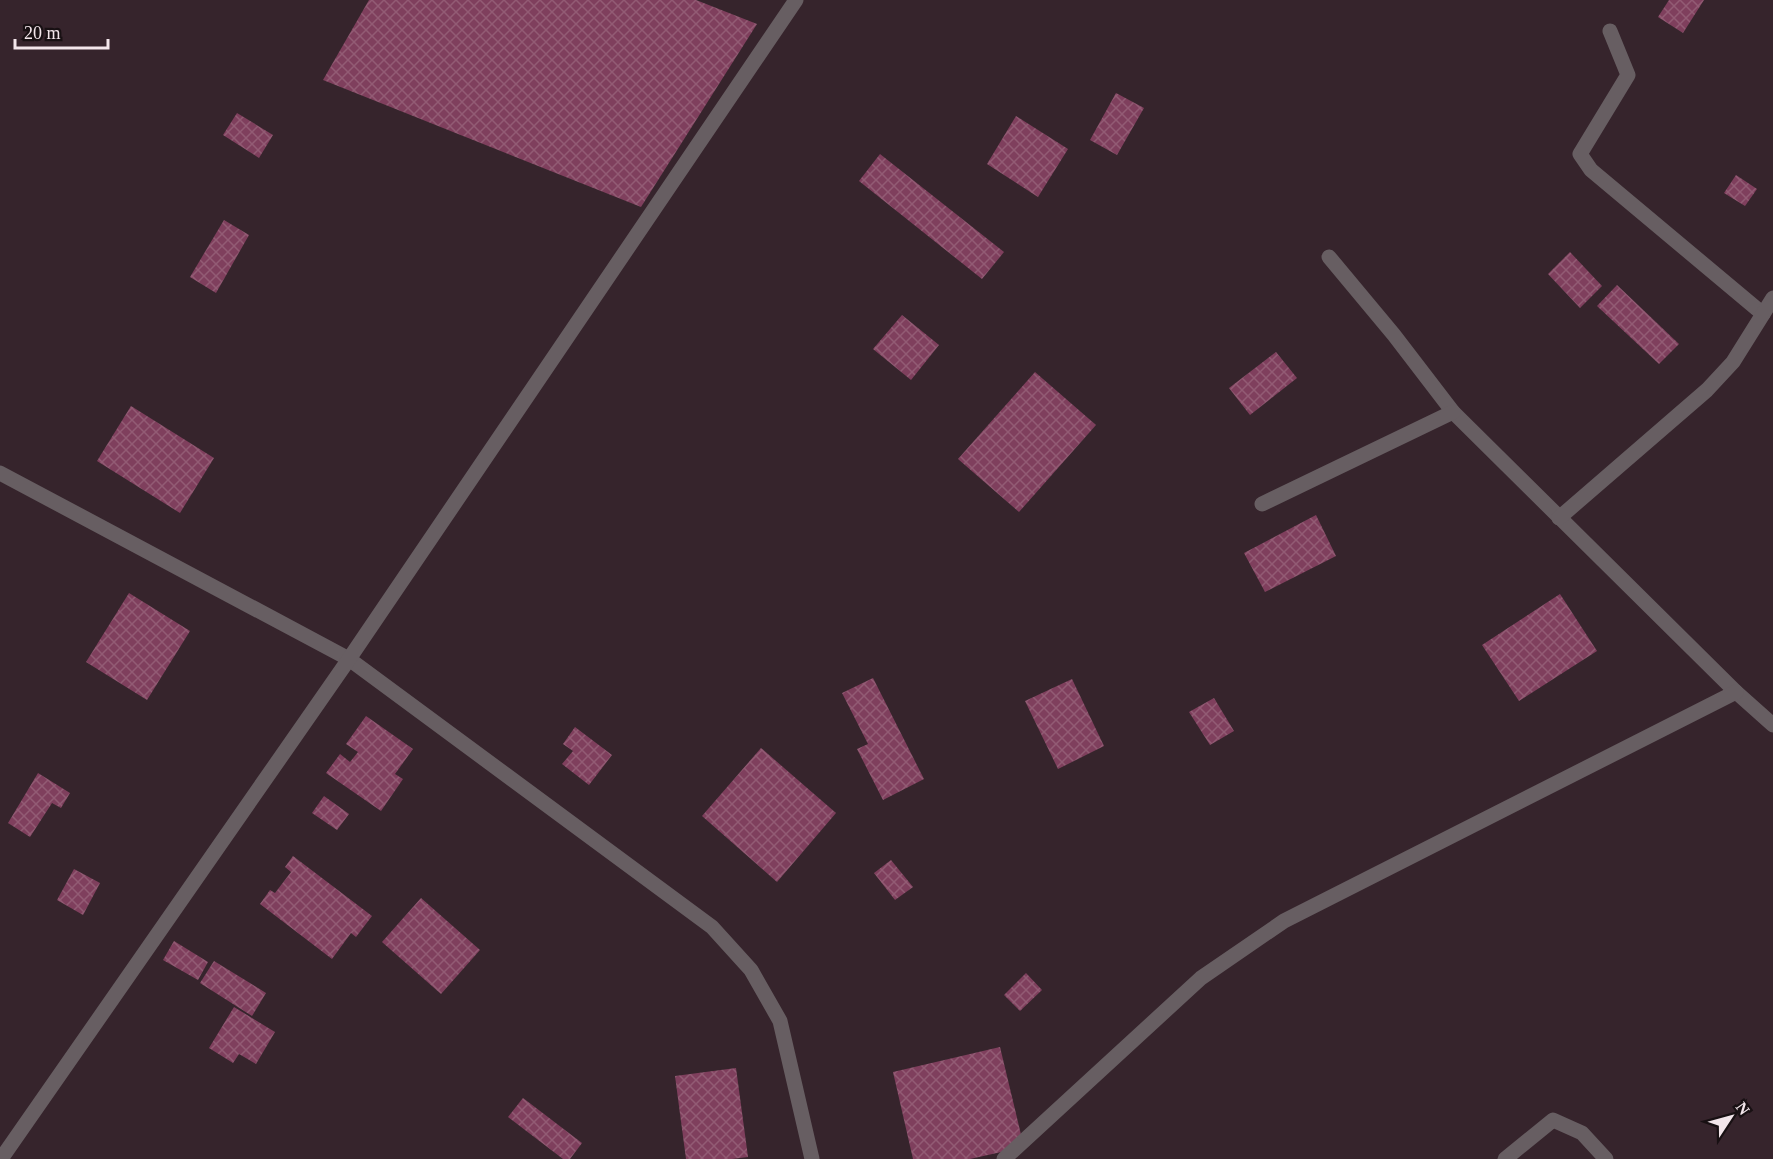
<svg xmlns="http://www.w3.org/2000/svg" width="1773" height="1159" viewBox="0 0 1773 1159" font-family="Georgia,serif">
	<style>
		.building { fill: url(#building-cross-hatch) }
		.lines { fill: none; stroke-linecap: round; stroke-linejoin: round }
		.minor { stroke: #675e62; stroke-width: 15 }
	</style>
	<defs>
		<pattern id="building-cross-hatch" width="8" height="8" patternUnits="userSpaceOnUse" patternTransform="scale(1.5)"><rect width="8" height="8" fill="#7f3f5d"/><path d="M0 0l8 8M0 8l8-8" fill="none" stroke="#925b74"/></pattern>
	</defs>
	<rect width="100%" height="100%" fill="#36242c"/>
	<g class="building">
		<path d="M369 0H696L757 24 641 207 323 80Z"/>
		<path d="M1669 0H1704L1683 33 1658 17Z"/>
		<path d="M1116 93 1144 108 1117 155 1090 140Z"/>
		<path d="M237 113 273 135 259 158 223 135Z"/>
		<path d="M1016 116 1068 149 1038 197 987 164Z"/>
		<path d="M880 154 1004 252 982 279 859 181Z"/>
		<path d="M1736 175 1757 189 1745 206 1724 193Z"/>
		<path d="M224 220 249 235 216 293 190 277Z"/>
		<path d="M1570 252 1602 286 1580 308 1548 274Z"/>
		<path d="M1617 285 1679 344 1659 364 1597 306Z"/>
		<path d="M902 315 939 345 911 380 873 349Z"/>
		<path d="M1276 352 1297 378 1250 415 1229 388Z"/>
		<path d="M1035 372 1096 425 1019 512 958 459Z"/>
		<path d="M131 406 214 458 180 513 97 461Z"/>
		<path d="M1316 515 1336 556 1265 592 1244 553Z"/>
		<path d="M129 593 190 631 147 700 86 662Z"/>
		<path d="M1560 594 1597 651 1519 701 1482 645Z"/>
		<path d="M873 678 924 779 883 800 857 749 868 744 842 693Z"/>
		<path d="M1072 679 1104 746 1058 769 1025 701Z"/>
		<path d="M1214 698 1234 731 1210 745 1189 712Z"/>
		<path d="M366 716 413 749 395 774 403 779 381 811 326 773 340 754 350 762 358 752 346 744Z"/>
		<path d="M575 727 612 755 589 785 562 764 573 751 563 744Z"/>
		<path d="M761 748 836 813 777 882 702 816Z"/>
		<path d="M38 773 70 793 61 808 52 803 30 837 8 823Z"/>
		<path d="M324 796 349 814 337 830 312 813Z"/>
		<path d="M293 856 372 916 356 937 351 933 332 959 260 904 270 890 275 893 291 872 285 867Z"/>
		<path d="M891 860 913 887 895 900 874 873Z"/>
		<path d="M74 869 100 883 83 915 57 900Z"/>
		<path d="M421 898 480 950 441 994 382 942Z"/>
		<path d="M174 941 208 962 198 980 163 960Z"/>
		<path d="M214 961 266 993 252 1016 200 983Z"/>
		<path d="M1026 973 1042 990 1020 1011 1004 995Z"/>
		<path d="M234 1007 275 1032 256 1064 239 1054 233 1063 209 1048Z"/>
		<path d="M1000 1047 1024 1147 970 1159H913L893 1072Z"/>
		<path d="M736 1068 748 1157 732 1159H686L675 1076Z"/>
		<path d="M523 1098 582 1143 570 1159H563L508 1117Z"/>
	</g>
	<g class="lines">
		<g class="minor">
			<path d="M1610 31 1628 75 1580 154 1591 170 1763 314"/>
			<path d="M1329 257 1394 335 1453 412 1736 692 1773 725"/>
			<path d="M0 473 349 659 712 927 751 970 780 1021 812 1159"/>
			<path d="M1262 504 1453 412"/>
			<path d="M1559 518 1707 390 1733 362 1773 298"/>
			<path d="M1 1159 349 659 796 0"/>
			<path d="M1004 1159 1201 978 1284 921 1736 692"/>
			<path d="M1505 1159 1553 1120 1582 1133 1606 1159"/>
		</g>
	</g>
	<g transform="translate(1731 1117) rotate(54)" stroke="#181013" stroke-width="4.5" paint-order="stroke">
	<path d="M0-4.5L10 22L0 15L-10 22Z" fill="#f3e6eb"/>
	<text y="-9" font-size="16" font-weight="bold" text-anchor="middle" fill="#f3e6eb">N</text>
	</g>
	<path d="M15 39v9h93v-9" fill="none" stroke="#f3e6eb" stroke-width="3"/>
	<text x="24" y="39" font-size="18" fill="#f3e6eb" stroke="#181013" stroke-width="4.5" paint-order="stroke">20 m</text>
</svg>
